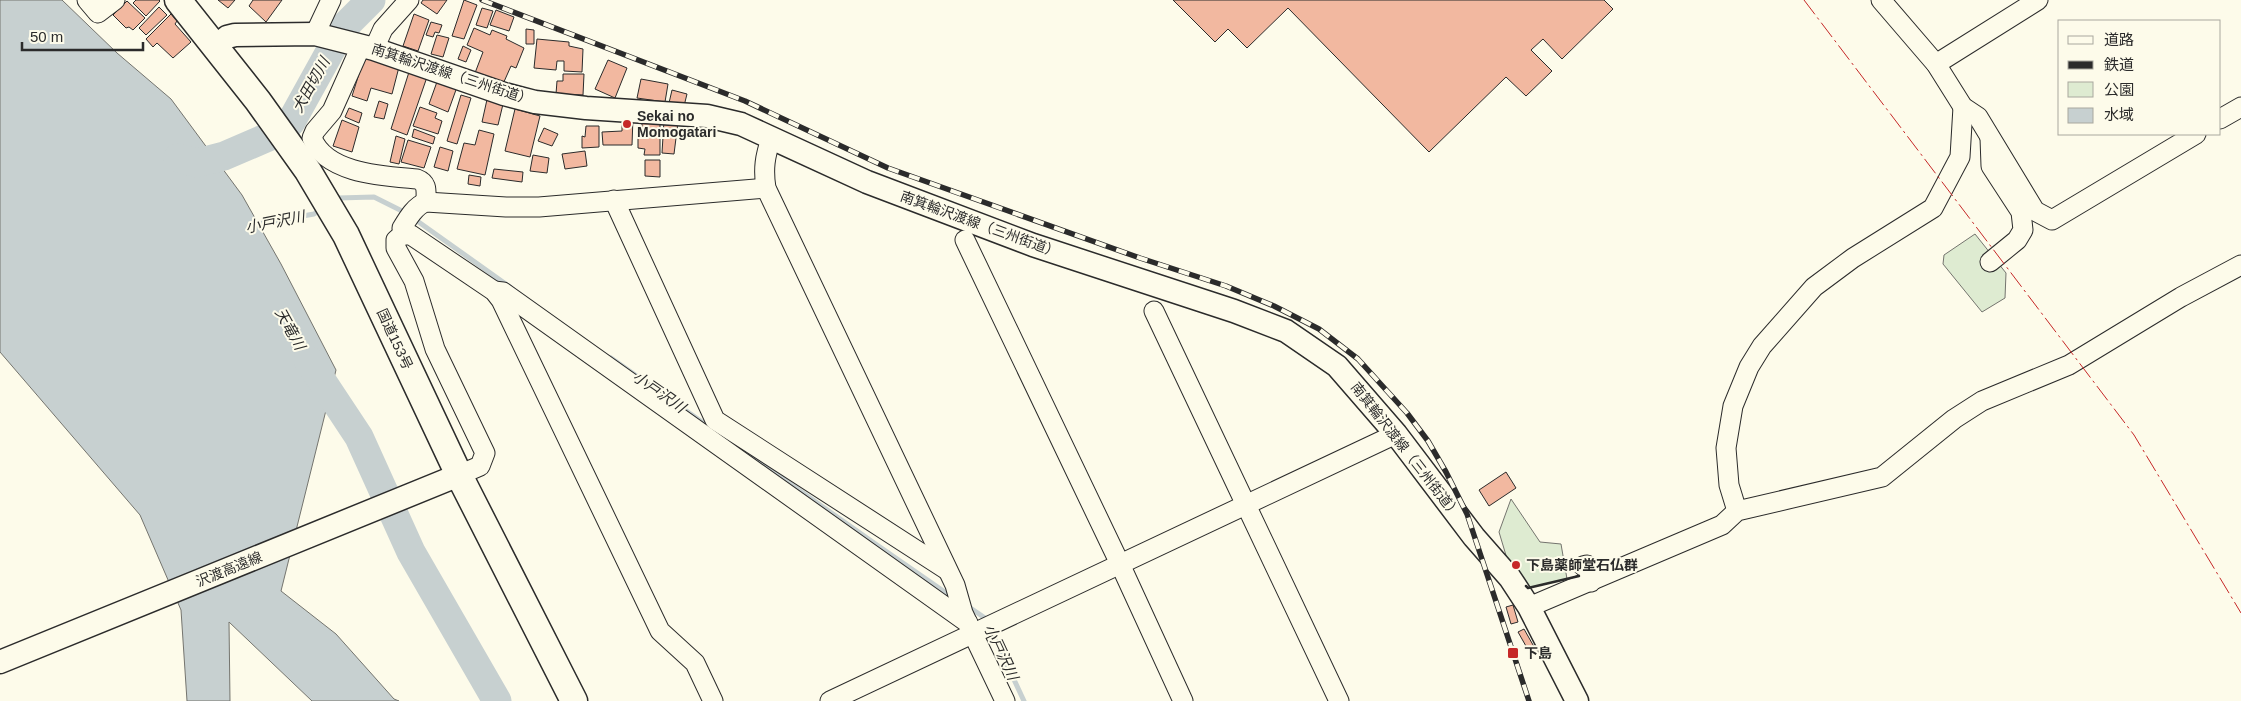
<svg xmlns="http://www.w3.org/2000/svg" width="2241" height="701" viewBox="0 0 2241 701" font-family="Arial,'Noto Sans JP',sans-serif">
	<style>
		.green { fill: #deebd1; stroke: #74746e }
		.water { fill: #c7d0d0; stroke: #74746e }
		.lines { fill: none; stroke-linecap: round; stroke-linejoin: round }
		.stream { stroke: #c7d0d0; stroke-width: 5 }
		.river { stroke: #c7d0d0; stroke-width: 29 }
		.building { fill: #f2b8a0; stroke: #2b2b2b }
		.minor-casing { stroke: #2b2b2b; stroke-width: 21 }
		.major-casing { stroke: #2b2b2b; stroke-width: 25 }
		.highway-casing { stroke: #2b2b2b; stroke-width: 29 }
		.minor { stroke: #fdfbea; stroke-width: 19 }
		.major { stroke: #fdfbea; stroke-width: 22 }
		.highway { stroke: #fdfbea; stroke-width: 26 }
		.rail-casing { stroke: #2b2b2b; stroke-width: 5.5 }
		.rail { stroke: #fdfbea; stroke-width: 4; stroke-dasharray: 11; stroke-linecap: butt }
		.wall { stroke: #2b2b2b; stroke-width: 2.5 }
		.power { stroke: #c62828; stroke-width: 1; stroke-dasharray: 18 4 2.5 4; stroke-linecap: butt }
		.poi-dot { fill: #c62828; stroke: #fdfbea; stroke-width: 2 }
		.labels { text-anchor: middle; stroke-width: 4; stroke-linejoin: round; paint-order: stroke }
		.street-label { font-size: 14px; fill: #2b2b2b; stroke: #fdfbea }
		.poi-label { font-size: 14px; font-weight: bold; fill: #2b2b2b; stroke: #fdfbea; text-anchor: start }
		.water-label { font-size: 15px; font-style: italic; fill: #2b2b2b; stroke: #fdfbea }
	</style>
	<rect width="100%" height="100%" fill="#fdfbea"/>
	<g class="green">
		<path d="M1975 234 2006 273 2005 298 1982 312 1943 264 1944 255Z"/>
		<path d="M1511 499 1540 542 1561 544 1567 579 1528 588 1508 562 1499 532Z"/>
	</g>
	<path class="water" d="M0 0H62L117 53 171 99 242 195 281 264 336 370 281 591 336 634 394 699 399 701H312L229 622 230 701H187L181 610 140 515 0 352Z"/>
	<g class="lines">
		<g class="stream">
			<path d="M334 200 338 198 374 197 406 213"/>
			<path d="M413 218 510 287"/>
			<path d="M252 225 314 214 321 209"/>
			<path d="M611 358 877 545 952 597"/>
			<path d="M966 605 985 618 1024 701"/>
		</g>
		<g class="river">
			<path d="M178 158 197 163 224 156 273 135 291 122 343 28 371 0"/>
			<path d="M308 360 359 437 411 552 497 701"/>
		</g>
	</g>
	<g class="building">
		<path d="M136 0H159L160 1 146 16 133 3Z"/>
		<path d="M218 0H235L228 8Z"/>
		<path d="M253 0H282L266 22 249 6Z"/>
		<path d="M423 0H447L437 14 421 3Z"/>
		<path d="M464 0 477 5 464 39 452 36Z"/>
		<path d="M1173 0H1604L1613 9 1562 59 1543 39 1531 50 1552 71 1526 96 1506 77 1429 152 1288 8 1247 48 1228 29 1215 42Z"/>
		<path d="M127 1 145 18 133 30 129 27 126 28 113 15Z"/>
		<path d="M159 7 167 15 146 35 139 28Z"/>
		<path d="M482 8 493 11 487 28 476 25Z"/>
		<path d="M496 10 514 17 509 31 490 25Z"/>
		<path d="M171 14 177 21 175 24 191 42 173 58 157 43 153 47 146 39Z"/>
		<path d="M414 14 429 20 418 51 403 46Z"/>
		<path d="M431 22 442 25 439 33 435 32 433 37 426 35Z"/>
		<path d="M474 28 490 35 492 30 507 36 506 39 524 48 516 68 511 66 503 84 475 73 483 52 467 45Z"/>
		<path d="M526 29 534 30V44H526Z"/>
		<path d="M437 35 449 38 443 57 431 54Z"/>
		<path d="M537 39 569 42V46L583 49 582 72 564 71V61H557L556 70 534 68Z"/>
		<path d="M463 46 471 50 466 62 458 59Z"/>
		<path d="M364 58 399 67 392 94 371 88 367 101 352 96Z"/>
		<path d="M608 60 627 68 615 98 595 89Z"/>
		<path d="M409 72 427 77 407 135 391 129Z"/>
		<path d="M563 74H584L583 95 556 94 557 81H563Z"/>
		<path d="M438 79 457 87 448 112 429 104Z"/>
		<path d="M641 79 668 84 665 102 637 98Z"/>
		<path d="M672 90 687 94 684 106 669 103Z"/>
		<path d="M461 95 471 98 457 144 447 141Z"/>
		<path d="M488 95 504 100 498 125 482 122Z"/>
		<path d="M379 101 388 104 384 119 374 117Z"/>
		<path d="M420 107 437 113 435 118 442 121 438 134 413 126Z"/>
		<path d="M349 108 362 113 359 123 345 117Z"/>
		<path d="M515 109 540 116 530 157 505 151Z"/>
		<path d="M622 117H633L632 145H603L602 132 622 131Z"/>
		<path d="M642 119 660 120V155H644L645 149 638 148V128H642Z"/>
		<path d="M342 120 359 127 352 152 333 146Z"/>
		<path d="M664 120 678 122 674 154 662 153Z"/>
		<path d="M586 126H599V147L582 148V136L585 137Z"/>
		<path d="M544 128 558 134 552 146 538 141Z"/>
		<path d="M414 129 435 137 433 144 412 137Z"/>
		<path d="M479 130 494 134 485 175 457 169 464 143 475 145Z"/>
		<path d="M396 136 405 139 399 164 390 162Z"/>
		<path d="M408 140 431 147 424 168 401 162Z"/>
		<path d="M440 147 453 151 448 171 434 167Z"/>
		<path d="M585 151 587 166 565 169 562 154Z"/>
		<path d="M533 155 549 158 547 173 530 171Z"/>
		<path d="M645 160H660V177L645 176Z"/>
		<path d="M494 169 523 172 522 182 492 178Z"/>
		<path d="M469 175 481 177 480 186 468 184Z"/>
		<path d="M1506 472 1516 488 1489 506 1479 490Z"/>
		<path d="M1513 605 1518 622 1511 624 1506 607Z"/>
		<path d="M1524 629 1537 652 1531 655 1518 632Z"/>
	</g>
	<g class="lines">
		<defs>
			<g id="minor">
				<path d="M87 0 98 13 115 0"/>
				<path d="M1881 0 1936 64 1963 107 1978 117 2035 211 2052 220 2196 134"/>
				<path d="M315 34 331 0"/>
				<path d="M361 46 332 111 315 131 312 138C326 174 384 176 417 179 428 183 426 191 426 202"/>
				<path d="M374 49 383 29 409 0"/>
				<path d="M1936 64 2038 0"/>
				<path d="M2220 119 2241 107"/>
				<path d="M771 139C765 156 763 169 766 188L955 585 963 613 1005 701"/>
				<path d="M614 200 715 420 947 570"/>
				<path d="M403 234 402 228C408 218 415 206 426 202L506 207H539L766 188"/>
				<path d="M965 240 1120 564 1183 701"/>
				<path d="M1990 262 2017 240 2023 230 2021 212 1991 166 1990 138"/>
				<path d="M494 291 503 292 968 623"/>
				<path d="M1154 311 1339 701"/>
				<path d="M459 475 480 466 485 453 435 349 414 281 396 248V240L403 234 411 235 494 291 501 300 660 631 695 663 713 701"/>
				<path d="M1737 511 1729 485 1726 448 1733 406 1749 367 1762 346 1814 287 1853 258 1933 208 1960 157 1963 107"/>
				<path d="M1583 566 1587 565 1591 582"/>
				<path d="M1529 607 1722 525 1737 511 1882 477 1954 419 1982 401 2069 365 2181 297 2241 265"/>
				<path d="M830 701 1396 434"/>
			</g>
			<g id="major">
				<path d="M216 46 227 37 235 35 315 34 374 49 504 94 535 102 586 108 707 116 741 124 867 182 1033 245 1234 311 1286 331 1337 366 1396 434 1474 537 1510 578 1529 607 1577 701"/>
				<path d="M0 662 459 475"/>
			</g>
			<path id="highway" d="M178 0 258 101 308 171 346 235 459 475 574 701"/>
		</defs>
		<use href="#minor" class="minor-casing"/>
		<use href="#major" class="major-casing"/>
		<use href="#highway" class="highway-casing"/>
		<use href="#minor" class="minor"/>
		<use href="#major" class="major"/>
		<use href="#highway" class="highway"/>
		<defs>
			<path id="rail" d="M482 0 745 101 888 168 1140 258 1226 286 1274 306 1319 329 1358 359 1407 413 1428 441 1446 472 1467 514 1529 701"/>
		</defs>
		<use href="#rail" class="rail-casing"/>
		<use href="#rail" class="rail"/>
		<path class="wall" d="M1526 586 1528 588 1579 576"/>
		<path class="power" d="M1804 0 2134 435 2241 613"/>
	</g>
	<g class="poi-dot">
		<circle cx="627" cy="124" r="5"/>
		<circle cx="1516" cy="565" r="5"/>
		<rect x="1507" y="647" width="12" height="12" rx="2.5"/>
	</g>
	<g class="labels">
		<g class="street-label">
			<text transform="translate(452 74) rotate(18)" y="5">南箕輪沢渡線（三州街道）</text>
			<text transform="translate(980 224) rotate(20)" y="5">南箕輪沢渡線（三州街道）</text>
			<text transform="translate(395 339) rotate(65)" y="5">国道153号</text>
			<text transform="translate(1406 450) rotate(52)" y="5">南箕輪沢渡線（三州街道）</text>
			<text transform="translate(229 569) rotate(-22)" y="5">沢渡高遠線</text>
		</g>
		<g class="poi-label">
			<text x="637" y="121">Sekai no<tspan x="637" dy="16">Momogatari</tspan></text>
			<text x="1526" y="570">下島薬師堂石仏群</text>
			<text x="1524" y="658">下島</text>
		</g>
		<g class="water-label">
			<text transform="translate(311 85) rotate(-61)" y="5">犬田切川</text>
			<text transform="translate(275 222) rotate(-11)" y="5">小戸沢川</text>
			<text transform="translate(290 329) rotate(61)" y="5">天竜川</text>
			<text transform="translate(659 392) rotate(35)" y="5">小戸沢川</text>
			<text transform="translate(1001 652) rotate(65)" y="5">小戸沢川</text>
		</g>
	</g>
	<rect x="2058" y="20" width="162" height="115" fill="#fdfbea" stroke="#a9a89e"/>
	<rect x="2068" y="36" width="25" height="8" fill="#fdfbea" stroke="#a9a89e"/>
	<text x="2104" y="45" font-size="15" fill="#2b2b2b">道路</text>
	<rect x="2068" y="61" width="25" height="8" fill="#2b2b2b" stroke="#a9a89e"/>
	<text x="2104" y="70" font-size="15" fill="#2b2b2b">鉄道</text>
	<rect x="2068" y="82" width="25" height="15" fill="#deebd1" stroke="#a9a89e"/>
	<text x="2104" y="95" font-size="15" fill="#2b2b2b">公園</text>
	<rect x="2068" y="108" width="25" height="15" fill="#c7d0d0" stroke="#a9a89e"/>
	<text x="2104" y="120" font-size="15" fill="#2b2b2b">水域</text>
	<path d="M22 42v8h121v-8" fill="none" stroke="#2b2b2b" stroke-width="2.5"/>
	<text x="30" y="42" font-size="15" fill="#2b2b2b" stroke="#fdfbea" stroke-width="4" paint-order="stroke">50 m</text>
</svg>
